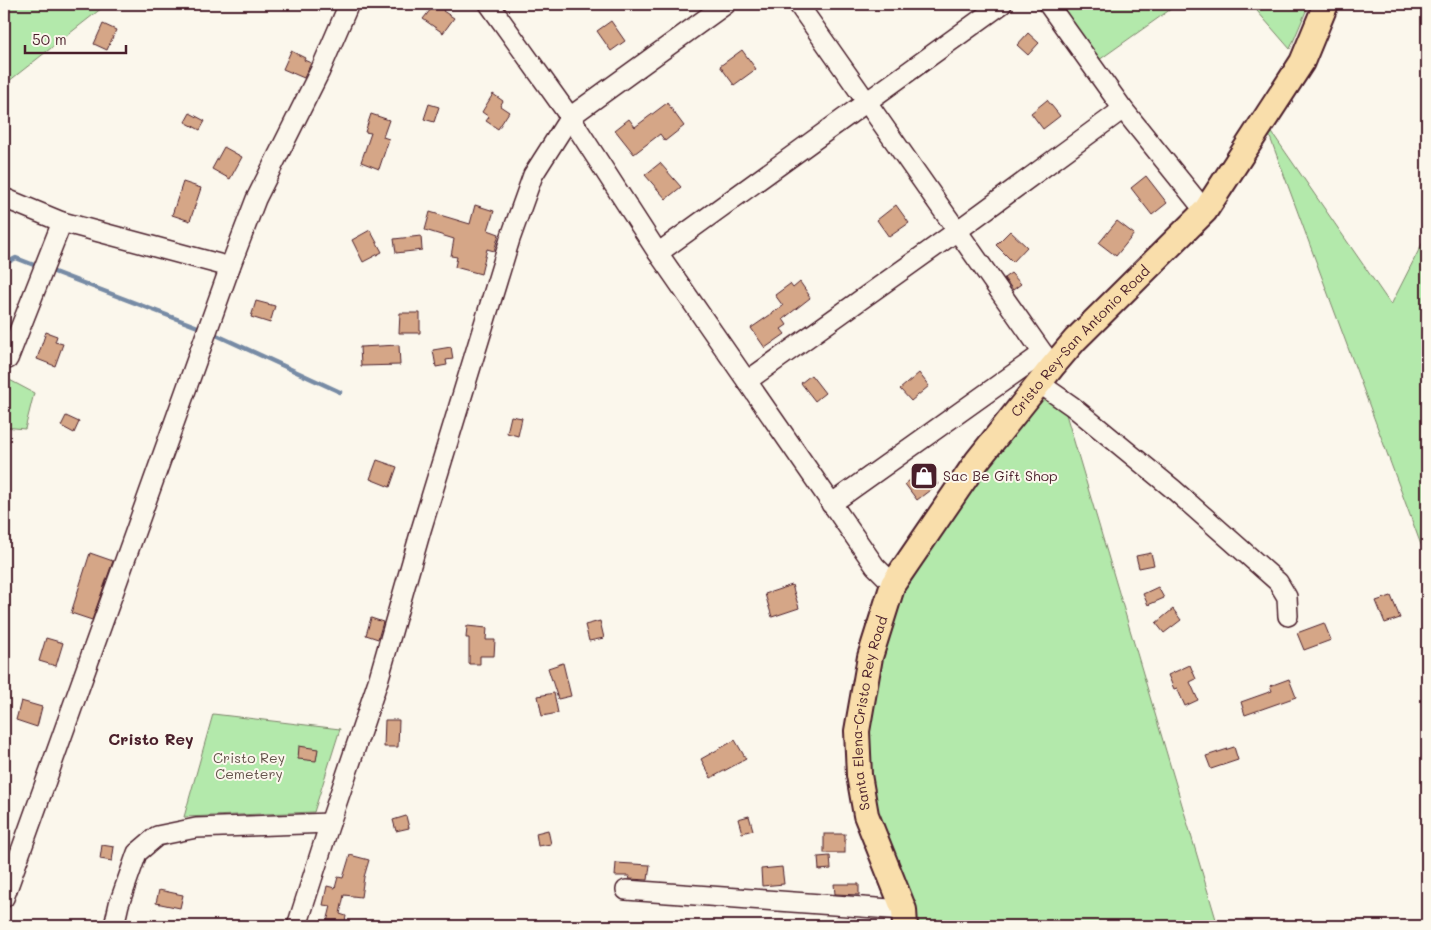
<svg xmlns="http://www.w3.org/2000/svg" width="1431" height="930" viewBox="0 0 1431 930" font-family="Mali,sans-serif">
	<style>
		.green { fill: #b3e9ab; stroke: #7e846b }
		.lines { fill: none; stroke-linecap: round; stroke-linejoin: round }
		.stream { stroke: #778ba5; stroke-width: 4.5 }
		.building { fill: #d5a687; stroke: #4a1f2b }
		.minor-casing { stroke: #4a1f2b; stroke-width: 22 }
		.major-casing { stroke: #4a1f2b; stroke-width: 28 }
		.minor { stroke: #fbf7ec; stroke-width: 19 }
		.major { stroke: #f9deab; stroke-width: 24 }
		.labels { text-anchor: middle; stroke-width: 4; stroke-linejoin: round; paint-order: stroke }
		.street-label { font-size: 14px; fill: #4a1f2b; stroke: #fbf7ec }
		.poi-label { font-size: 14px; fill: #4a1f2b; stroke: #fbf7ec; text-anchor: start }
		.park-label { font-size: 14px; fill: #64524b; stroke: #fbf7ec }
		.quarter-label { font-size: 16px; font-weight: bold; fill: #4a1f2b; stroke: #fbf7ec }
	</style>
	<rect width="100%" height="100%" fill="#fbf7ec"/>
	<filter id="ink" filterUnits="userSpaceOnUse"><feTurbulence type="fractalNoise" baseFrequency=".02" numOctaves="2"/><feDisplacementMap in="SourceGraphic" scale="10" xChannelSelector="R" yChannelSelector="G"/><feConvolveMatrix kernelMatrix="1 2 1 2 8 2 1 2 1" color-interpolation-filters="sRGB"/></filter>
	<g filter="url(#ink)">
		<g class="green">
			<path d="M4 4H107L4 85Z"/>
			<path d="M1048 4H1178L1092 65Z"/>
			<path d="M1251 4H1309L1290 49Z"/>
			<path d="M1264 121 1391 305 1427 234V561Z"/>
			<path d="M1052 367 1218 926H905L859 775 893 584Z"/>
			<path d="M4 377 34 393 25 429 4 427Z"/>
			<path d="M213 714 340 729 314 812 184 817Z"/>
		</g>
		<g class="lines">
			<g class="stream">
				<path d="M4 264 16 258 39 267"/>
				<path d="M49 270 203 329"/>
				<path d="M212 333 340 392"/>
			</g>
		</g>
		<g class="building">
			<path d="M435 4H448L443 11 454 18 443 33 423 19Z"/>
			<path d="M611 21 625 41 611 51 597 31Z"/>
			<path d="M103 24 116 30 107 50 94 44Z"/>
			<path d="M1028 33 1039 43 1028 55 1017 45Z"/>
			<path d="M742 50 756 69 734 85 720 66Z"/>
			<path d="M291 51 305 58 304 60 311 63 304 78 283 69Z"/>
			<path d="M493 94 503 101 500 106 509 112 498 129 486 121 489 117 482 112Z"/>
			<path d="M1047 100 1060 116 1043 129 1031 113Z"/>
			<path d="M667 103 684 126 665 141 660 134 634 154 615 130 629 119 635 127Z"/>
			<path d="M429 104 439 107 434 122 424 119Z"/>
			<path d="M190 113 205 121 200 130 185 122Z"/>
			<path d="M371 114 389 120 383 137 389 139 379 169 361 162 371 133 365 132Z"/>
			<path d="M224 147 242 157 230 179 212 169Z"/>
			<path d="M660 163 681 187 666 199 645 175Z"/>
			<path d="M1146 176 1167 203 1152 215 1131 188Z"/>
			<path d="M183 182 201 188 190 221 172 215Z"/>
			<path d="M475 205 494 211 488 230 499 234 494 251 487 249 481 274 455 267 457 257 451 256 454 239 425 230 430 212 470 224Z"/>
			<path d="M896 205 909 223 889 237 877 220Z"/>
			<path d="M1117 221 1134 234 1116 256 1099 243Z"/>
			<path d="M370 230 382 252 363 262 352 240Z"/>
			<path d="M1010 231 1027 247 1013 262 996 245Z"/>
			<path d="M421 236 422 250 396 253 394 239Z"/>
			<path d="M1011 273 1021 284 1013 290 1004 278Z"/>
			<path d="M800 282 809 295H808L810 298 783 319 787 325 781 329 785 334 765 348 751 328 783 306 775 295 790 284 793 288Z"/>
			<path d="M256 301 275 306 270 323 251 317Z"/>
			<path d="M400 313H420V333H399Z"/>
			<path d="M46 332 57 336 55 342 63 344 55 366 37 359Z"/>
			<path d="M399 345 400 365 361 366 360 347Z"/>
			<path d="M451 347 453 359 446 360 447 365 436 367 433 350Z"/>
			<path d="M919 373 929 386 911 401 900 389Z"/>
			<path d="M811 375 825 393 815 401 801 383Z"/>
			<path d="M66 416 79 422 74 433 61 426Z"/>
			<path d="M511 416 522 418 518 436 507 433Z"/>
			<path d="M377 460 397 467 390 487 370 479Z"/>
			<path d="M926 468 938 484 917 500 905 484Z"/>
			<path d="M90 553 113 561 92 620 71 613Z"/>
			<path d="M1151 553 1154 565 1139 568 1136 556Z"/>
			<path d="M792 585 799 608 772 617 765 594Z"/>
			<path d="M1158 587 1164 598 1148 605 1143 594Z"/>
			<path d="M1391 596 1400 618 1385 623 1376 601Z"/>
			<path d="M1173 609 1181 620 1164 633 1156 623Z"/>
			<path d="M371 618 383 622 378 639 366 635Z"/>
			<path d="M600 621 604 638 589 641 585 625Z"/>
			<path d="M1324 623 1331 640 1304 650 1297 633Z"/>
			<path d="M467 626 487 628 486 640H495L494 656H480V664H469V638H466Z"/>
			<path d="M46 638 63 643 56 666 39 661Z"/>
			<path d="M563 663 571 696 558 699 548 668Z"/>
			<path d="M1190 665 1196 679 1190 682 1198 700 1185 706 1177 688 1174 689 1168 675Z"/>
			<path d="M1289 679 1296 697 1245 715 1241 702 1272 691 1270 686Z"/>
			<path d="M554 693 558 713 542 716 538 696Z"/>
			<path d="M21 701 42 707 37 727 16 720Z"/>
			<path d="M385 720H399L398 747H384Z"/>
			<path d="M735 740 746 759 711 778 701 759Z"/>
			<path d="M299 746 318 749 316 761 298 759Z"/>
			<path d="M1234 747 1238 760 1211 769 1206 756Z"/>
			<path d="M406 816 409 828 396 831 393 820Z"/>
			<path d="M749 816 753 830 742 833 738 819Z"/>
			<path d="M548 830 551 844 538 846 536 833Z"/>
			<rect x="824" y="834" width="21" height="19"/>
			<path d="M102 845 114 847 112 861 100 859Z"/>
			<path d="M350 855 369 860 364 877 361 897 344 895 340 914 346 916 344 926H326L331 906 323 905 327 886 335 888 338 877 343 878Z"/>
			<path d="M830 856 831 869 819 870 818 857Z"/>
			<path d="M616 863 650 865 648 880 629 879 630 876H615Z"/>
			<path d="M782 867 784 884 762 886 761 869Z"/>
			<path d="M834 884H859V895L835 894Z"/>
			<path d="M159 890 183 895 180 908 156 903Z"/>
		</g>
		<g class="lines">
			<defs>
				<g id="minor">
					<path d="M489 4 570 117 658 253 875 566 893 584"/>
					<path d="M798 4 1043 353"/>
					<path d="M1048 4 1123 109 1205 211"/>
					<path d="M4 198 62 222 230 267"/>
					<path d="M658 253 1002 4"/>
					<path d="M8 359 62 222"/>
					<path d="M747 381 957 231 1123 109"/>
					<path d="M1039 383 1072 406 1173 489 1278 582 1287 597 1288 616"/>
					<path d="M831 504 1043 353 1049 363"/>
					<path d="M626 890 904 910"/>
					<path d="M4 898 230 267 256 199 320 71 349 4"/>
					<path d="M114 926 119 904 137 853 157 836 196 828 330 823"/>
					<path d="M297 926 330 823 378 681 421 530 510 239 533 175 570 117 726 4"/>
				</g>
				<g id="major">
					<path id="s1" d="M905 926 904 910 866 815 859 775 857 731 870 657 893 584 977 461 1052 367 1075 340 1205 211 1302 62 1326 4"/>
				</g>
			</defs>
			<use href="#minor" class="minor-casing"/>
			<use href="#major" class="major-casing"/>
			<use href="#minor" class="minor"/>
			<use href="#major" class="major"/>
		</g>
	</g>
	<defs>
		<symbol id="shop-square" viewBox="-11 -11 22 22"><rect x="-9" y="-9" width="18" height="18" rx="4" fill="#4a1f2b" stroke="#fbf7ec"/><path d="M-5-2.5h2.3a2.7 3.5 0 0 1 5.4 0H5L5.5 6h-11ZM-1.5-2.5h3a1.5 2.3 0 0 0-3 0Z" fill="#fff"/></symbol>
	</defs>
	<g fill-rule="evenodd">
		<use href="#shop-square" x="908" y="460" width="32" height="32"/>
	</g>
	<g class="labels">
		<g class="street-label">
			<text dy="5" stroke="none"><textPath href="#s1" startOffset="662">Cristo Rey-San Antonio Road</textPath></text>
			<text dy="5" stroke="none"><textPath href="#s1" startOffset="222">Santa Elena-Cristo Rey Road</textPath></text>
		</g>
		<g class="poi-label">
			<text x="943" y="481">Sac Be Gift Shop</text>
		</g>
		<g class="park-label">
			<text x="249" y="763">Cristo Rey<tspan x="249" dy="16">Cemetery</tspan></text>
		</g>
		<g class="quarter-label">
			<text x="151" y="745">Cristo Rey</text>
		</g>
	</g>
	<rect width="1431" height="930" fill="none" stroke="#fbf7ec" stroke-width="20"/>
	<rect x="10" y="10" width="1411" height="910" fill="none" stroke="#4a1f2b" stroke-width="2" filter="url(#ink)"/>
	<path d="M25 45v8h101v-8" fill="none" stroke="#4a1f2b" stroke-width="2.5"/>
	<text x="32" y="45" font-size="15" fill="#4a1f2b" stroke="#fbf7ec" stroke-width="4" paint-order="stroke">50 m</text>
</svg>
